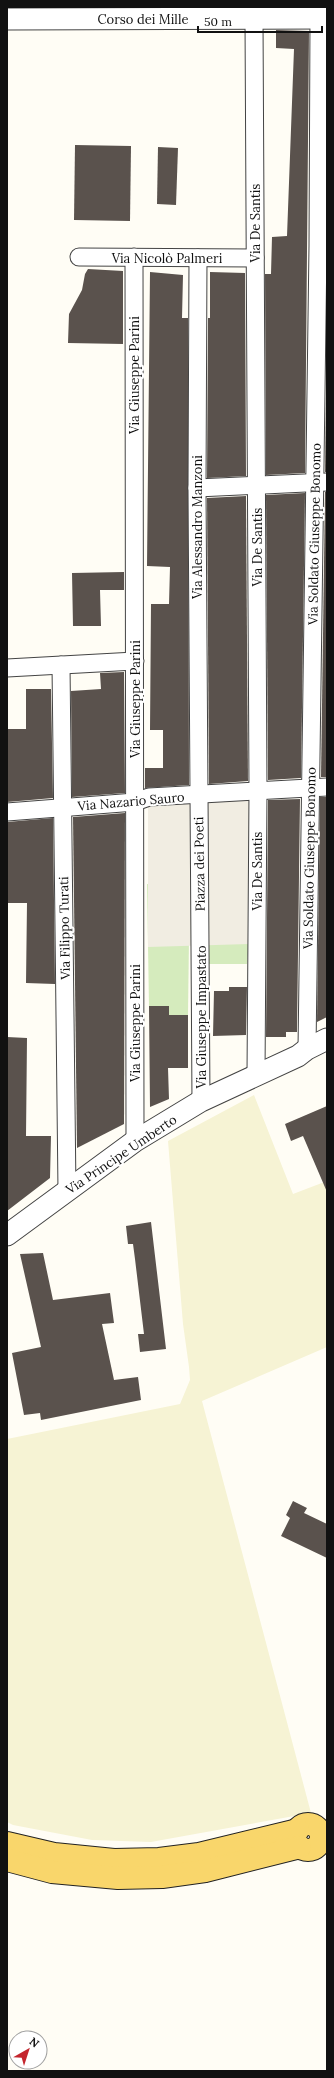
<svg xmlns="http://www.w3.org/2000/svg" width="334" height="2078" viewBox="0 0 334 2078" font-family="Lora,serif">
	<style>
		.farmland { fill: #f6f3d4 }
		.green { fill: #d5ebbd }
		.plaza { fill: #f1ede2 }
		.building { fill: #5a524d }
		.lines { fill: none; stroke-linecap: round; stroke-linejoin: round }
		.minor-casing { stroke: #444; stroke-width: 19 }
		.tertiary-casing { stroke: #444; stroke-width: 23 }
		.primary-casing { stroke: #222; stroke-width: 24 }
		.minor { stroke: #fff; stroke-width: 17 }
		.tertiary { stroke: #fff; stroke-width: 21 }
		.primary { stroke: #f9d66b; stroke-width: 22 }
		.labels { text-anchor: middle; stroke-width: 4; stroke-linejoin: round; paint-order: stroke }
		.street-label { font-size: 13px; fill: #111; stroke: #fff }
	</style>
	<rect width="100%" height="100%" fill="#fffdf5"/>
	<path class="farmland" d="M254 1095 293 1194 327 1181V1347L202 1401 311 1813 151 1842 92 1840 13 1825 7 1822V1439L180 1404 190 1380 189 1367 183 1324 168 1141Z"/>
	<g class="green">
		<path d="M147 884 157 885 189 938 188 1015H169L149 1007Z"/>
		<path d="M206 937 249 944 247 964H208Z"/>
	</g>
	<path class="plaza" d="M249 797V944L148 947V805Z"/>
	<g class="building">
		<path d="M276 30 309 31 305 473 266 475 265 274H271L272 237 287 236 294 49 276 48Z"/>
		<path d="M75 145 131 146 130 221 74 220Z"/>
		<path d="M158 147 178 148 176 205 157 204Z"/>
		<path d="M88 269 123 271V344L68 343 69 314 82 290 85 274Z"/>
		<path d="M150 272 183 275 182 318H188L189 785 145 788V768H163V730H150L151 604H169L170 567 147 566Z"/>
		<path d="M210 272 245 273 246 476 207 478 208 318H210Z"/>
		<path d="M327 319V472H325Z"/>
		<path d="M325 492H327V777H321Z"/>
		<path d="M305 493 301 778 268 780 266 495Z"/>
		<path d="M246 496 248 781 209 784 207 498Z"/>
		<path d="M124 572V590H100L101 626H73L72 573Z"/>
		<path d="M124 672 125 793 72 797 71 691 101 689 100 673Z"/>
		<path d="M26 689H51L53 798 7 802V729H26Z"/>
		<path d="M320 797H327V1017L317 1022Z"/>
		<path d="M300 799 297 1032H286V1037H266L268 800Z"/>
		<path d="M125 813 124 1124 77 1148 73 817Z"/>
		<path d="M53 818 55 984 26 983 27 903H7V822Z"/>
		<path d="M229 987H247L246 1035 213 1036 214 991H229Z"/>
		<path d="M149 1006H169V1015H188V1068H168L169 1099 150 1107Z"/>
		<path d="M7 1037 27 1038 26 1136H51L50 1178 7 1211Z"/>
		<path d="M327 1106V1192L303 1136 291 1141 285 1124Z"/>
		<path d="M151 1222 166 1349 140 1352 138 1334H144L135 1259 133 1244H128L126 1226Z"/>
		<path d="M43 1253 53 1300 110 1293 114 1323 102 1324 114 1380 138 1377 141 1400 41 1420 40 1413 24 1415 12 1353 41 1347 20 1254Z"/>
		<path d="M293 1501 307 1508 304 1513 327 1524V1558L281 1536 290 1518 286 1515Z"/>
	</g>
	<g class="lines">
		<defs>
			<g id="minor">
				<path d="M254 19 258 791 256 1075"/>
				<path d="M79 257 255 258"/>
				<path d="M134 257 135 1141"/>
				<path d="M198 258 197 488 201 1101"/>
				<path d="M197 488 327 482"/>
				<path d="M61 665 67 1191"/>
				<path d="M7 668 135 661"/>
				<path d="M7 812 135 802 149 797 327 787"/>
				<path d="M307 1049 318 246 319 18"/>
			</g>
			<g id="tertiary">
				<path d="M7 19 327 18"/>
				<path d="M7 1235 135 1141 201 1101 298 1056 307 1049 327 1039"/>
			</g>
			<g id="primary">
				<circle cx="308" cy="1837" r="13"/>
				<path d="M7 1843 54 1854 114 1860 159 1859 199 1854 298 1830"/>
				<path d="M7 1860 52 1872 118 1878 162 1877 205 1871 300 1847"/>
			</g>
		</defs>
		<use href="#minor" class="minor-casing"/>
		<use href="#tertiary" class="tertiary-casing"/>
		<use href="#primary" class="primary-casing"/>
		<use href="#minor" class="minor"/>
		<use href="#tertiary" class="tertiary"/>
		<use href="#primary" class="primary"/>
	</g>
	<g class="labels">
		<g class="street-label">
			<text x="143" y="24">Corso dei Mille</text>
			<text transform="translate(255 223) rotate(-90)" y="5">Via De Santis</text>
			<text x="167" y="263">Via Nicolò Palmeri</text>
			<text transform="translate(134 375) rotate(-90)" y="5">Via Giuseppe Parini</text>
			<text transform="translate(197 527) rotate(-90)" y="5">Via Alessandro Manzoni</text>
			<text transform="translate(314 534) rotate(-89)" y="5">Via Soldato Giuseppe Bonomo</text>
			<text transform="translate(257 547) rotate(-90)" y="5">Via De Santis</text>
			<text transform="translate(135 699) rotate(-90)" y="5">Via Giuseppe Parini</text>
			<text transform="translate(131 801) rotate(-5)" y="5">Via Nazario Sauro</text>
			<text transform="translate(309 858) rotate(-89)" y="5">Via Soldato Giuseppe Bonomo</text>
			<text transform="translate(199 864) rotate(-91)" y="5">Piazza dei Poeti</text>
			<text transform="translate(257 871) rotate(-90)" y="5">Via De Santis</text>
			<text transform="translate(64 928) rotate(-91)" y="5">Via Filippo Turati</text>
			<text transform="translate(201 1017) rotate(-90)" y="5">Via Giuseppe Impastato</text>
			<text transform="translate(135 1023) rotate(-90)" y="5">Via Giuseppe Parini</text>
			<text transform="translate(121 1154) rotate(-34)" y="5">Via Principe Umberto</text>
		</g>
	</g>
	<rect width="334" height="2078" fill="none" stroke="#111111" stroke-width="16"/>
	<g transform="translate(28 2050) rotate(39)"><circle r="19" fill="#ffffff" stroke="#a0a0a0"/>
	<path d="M0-3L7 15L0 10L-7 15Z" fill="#c4262e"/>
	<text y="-6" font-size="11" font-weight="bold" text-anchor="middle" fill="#111111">N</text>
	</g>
	<path d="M198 26v6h124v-6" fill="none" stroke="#111111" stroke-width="2"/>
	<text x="204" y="26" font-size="12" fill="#111111" stroke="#ffffff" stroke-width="3" paint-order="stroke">50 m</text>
</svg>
